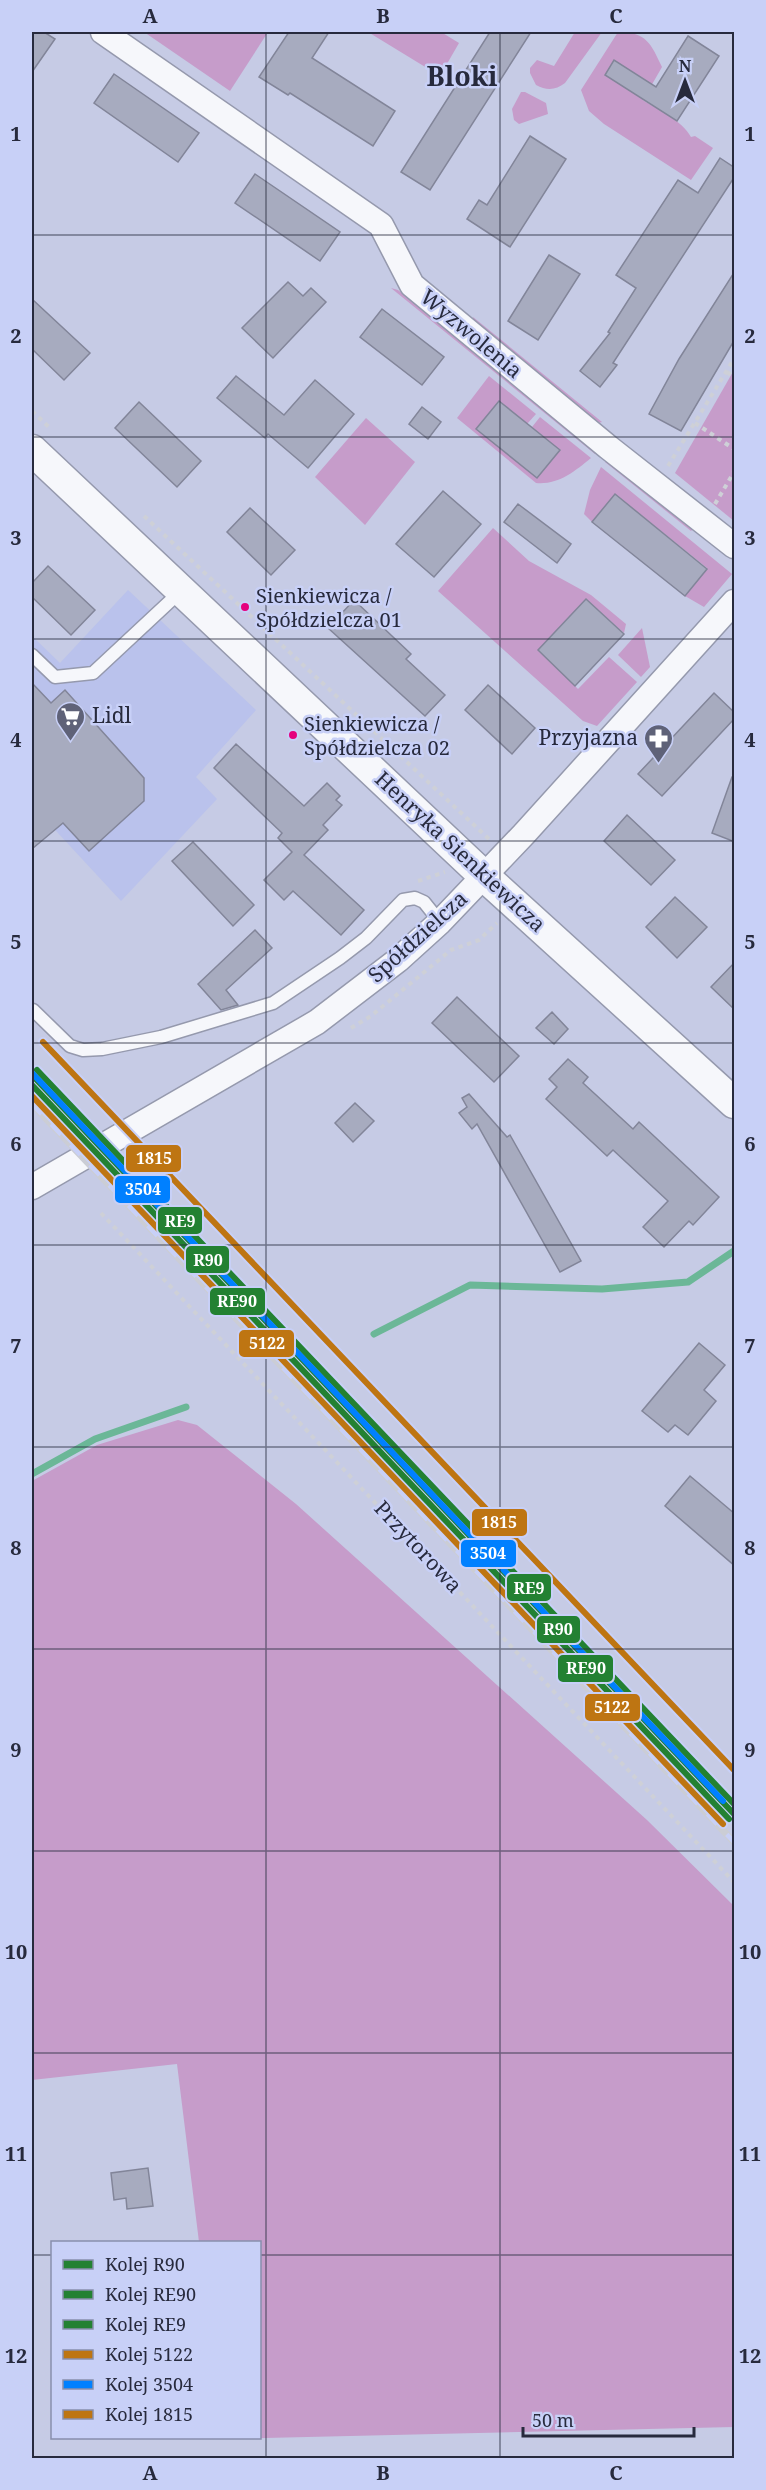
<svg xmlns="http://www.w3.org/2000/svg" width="766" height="2490" viewBox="0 0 766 2490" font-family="'Noto Serif',serif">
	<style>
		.built { fill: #bac2ec }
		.green { fill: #c69cca }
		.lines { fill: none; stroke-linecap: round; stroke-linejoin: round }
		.stream { stroke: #6bb797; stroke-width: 7 }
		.building { fill: #a7abbf; stroke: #828599; stroke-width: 1.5 }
		.service-casing { stroke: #9599ad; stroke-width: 15 }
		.minor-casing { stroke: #9599ad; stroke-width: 27 }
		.tertiary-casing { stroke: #9599ad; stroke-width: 33 }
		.path { stroke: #ced0d7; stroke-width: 4; stroke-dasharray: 4.5 4.5; stroke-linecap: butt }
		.service { stroke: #f6f7fb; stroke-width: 12 }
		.minor { stroke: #f6f7fb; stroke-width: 24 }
		.tertiary { stroke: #f6f7fb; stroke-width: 30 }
		.rail-casing { stroke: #cbcdd5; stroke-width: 7 }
		.rail { stroke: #c8d0f7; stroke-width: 4.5; stroke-dasharray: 14; stroke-linecap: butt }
		.rail-1-casing { stroke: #c8d0f7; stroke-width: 10 }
		.rail-2-casing { stroke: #c8d0f7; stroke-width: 10 }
		.rail-3-casing { stroke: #c8d0f7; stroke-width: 10 }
		.rail-4-casing { stroke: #c8d0f7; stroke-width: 10 }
		.rail-5-casing { stroke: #c8d0f7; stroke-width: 10 }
		.rail-6-casing { stroke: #c8d0f7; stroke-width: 10 }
		.rail-1 { stroke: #238132; stroke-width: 6 }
		.rail-2 { stroke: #238132; stroke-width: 6 }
		.rail-3 { stroke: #238132; stroke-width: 6 }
		.rail-4 { stroke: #be7512; stroke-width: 6 }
		.rail-5 { stroke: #0080ff; stroke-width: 6 }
		.rail-6 { stroke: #be7512; stroke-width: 6 }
		.grid { fill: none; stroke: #272a3d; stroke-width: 1.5; stroke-opacity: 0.55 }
		.bus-dot { fill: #e5007d; stroke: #c8d0f7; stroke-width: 2 }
		.labels { text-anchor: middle; stroke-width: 5; stroke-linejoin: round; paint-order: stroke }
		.bus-label { font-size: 20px; fill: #272a3d; stroke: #c8d0f7; text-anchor: start }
		.street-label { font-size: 21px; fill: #272a3d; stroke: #c8d0f7 }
		.poi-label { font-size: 21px; fill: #272a3d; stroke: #c8d0f7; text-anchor: start }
		.district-label { font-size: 27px; font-weight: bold; fill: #272a3d; stroke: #c8d0f7 }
		.line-badge { stroke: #c8d0f7; stroke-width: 2 }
		.badge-label { font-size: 16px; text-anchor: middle; font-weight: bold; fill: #fff }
		.neatline { fill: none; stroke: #272a3d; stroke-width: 2 }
		.grid-label { font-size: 20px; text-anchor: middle; font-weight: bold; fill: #272a3d }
	</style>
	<rect width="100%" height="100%" fill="#c6cbe5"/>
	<path class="built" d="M128 590 256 710 196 777 217 799 121 901 32 805V636L60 663Z"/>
	<g class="green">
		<path d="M144 32H268L230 91Z"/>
		<path d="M368 32H441L459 43 440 76Z"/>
		<path d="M575 32H602L565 83C556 90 547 91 536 85L530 73V68L537 60 554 66Z"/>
		<path d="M618 32C647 32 651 44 662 67L643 100C658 110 682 120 691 137L695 136 713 148 691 180 604 124 589 111 581 90Z"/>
		<path d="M521 92H525L546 103 548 114 519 124 514 120 512 109Z"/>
		<path d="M391 288 398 290 595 448V454Z"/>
		<path d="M473 317 602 422 598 423 474 323Z"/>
		<path d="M734 370V521L675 473Z"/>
		<path d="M489 376 536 414 527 424 499 401 560 450 532 427 540 417 591 458C574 472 558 485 536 483L457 418Z"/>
		<path d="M366 418 415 462 365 525 315 477Z"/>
		<path d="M608 461 694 528 691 531 605 462Z"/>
		<path d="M601 467 732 574 704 607 685 596 707 568 615 494 592 522 584 514 590 490Z"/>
		<path d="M493 528 529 561 591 595 626 624 624 633 586 599 539 649 578 689 609 657 637 682 597 726 583 721 438 591Z"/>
		<path d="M642 628 650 667 641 677 618 655Z"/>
		<path d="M178 1420 197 1425 296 1504 647 1820 734 1906V2427L222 2439V2438H260V2242H199L177 2064 32 2080V1481L97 1445Z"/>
	</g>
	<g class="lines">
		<g class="stream">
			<path d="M374 1334 470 1285 602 1289 688 1282 734 1251"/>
			<path d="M32 1474 95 1439 186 1407"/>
		</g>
	</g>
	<g class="building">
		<path d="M32 32H44L55 39 32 72Z"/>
		<path d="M289 32H329L312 58 395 111 373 146 290 93 288 95 259 77Z"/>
		<path d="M490 32H531L430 190 401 172Z"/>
		<path d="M688 36 719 56 677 121 605 75 614 60 656 87Z"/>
		<path d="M114 74 199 133 178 162 94 103Z"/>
		<path d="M530 136 566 159 510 247 467 219 479 200 487 205Z"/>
		<path d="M720 158 735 168V176L613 363 617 365 600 387 580 371 610 333 608 332 636 288 616 275 678 180 698 193Z"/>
		<path d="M255 174 340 232 320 261 235 203Z"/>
		<path d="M549 255 580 274 538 340 508 321Z"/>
		<path d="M735 271V339L681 431 649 414 679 359Z"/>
		<path d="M288 282 303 296 311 288 326 302 273 358 242 328Z"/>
		<path d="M32 299 90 353 64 380 32 349Z"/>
		<path d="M382 309 444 357 422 385 360 337Z"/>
		<path d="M236 376 284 415 315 380 354 414 308 468 268 434 265 438 217 398Z"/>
		<path d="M499 401 560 450 537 478 476 429Z"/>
		<path d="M139 402 201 461 177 487 115 428Z"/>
		<path d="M422 407 441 422 428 439 409 424Z"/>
		<path d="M443 491 481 524 434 577 396 544Z"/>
		<path d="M615 494 707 569 685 596 592 522Z"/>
		<path d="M518 504 571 544 557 563 504 522Z"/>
		<path d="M250 508 295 550 271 575 227 532Z"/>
		<path d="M48 566 95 610 71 635 32 597V583Z"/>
		<path d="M586 599 624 634 575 686 538 650Z"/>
		<path d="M354 600 411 654 406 659 445 695 425 716 328 628Z"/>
		<path d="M32 683 51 703 65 690 144 778V801L89 851 63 823 32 849Z"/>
		<path d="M488 685 535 728 512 754 465 710Z"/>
		<path d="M714 693 735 713V718L662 796 638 774Z"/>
		<path d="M236 744 304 806 327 783 340 796 336 800 342 805 323 825 328 830 304 855 364 910 341 935 293 891 284 900 264 880 292 852 278 838 282 833 214 768Z"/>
		<path d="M732 777H735V842L712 833Z"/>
		<path d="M627 815 675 860 651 885 604 841Z"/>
		<path d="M193 842 254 905 233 926 172 861Z"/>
		<path d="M675 897 707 927 677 958 646 927Z"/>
		<path d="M255 930 272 948 226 990 238 1005 221 1010 198 984Z"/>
		<path d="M735 962V1010L711 987Z"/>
		<path d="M457 997 519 1056 494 1082 432 1023Z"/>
		<path d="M552 1012 568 1029 554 1044 536 1028Z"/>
		<path d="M568 1059 588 1077 583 1083 633 1129 639 1122 719 1197 693 1225 689 1221 664 1247 643 1227 668 1201 613 1150 607 1156 546 1099 557 1087 549 1079Z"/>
		<path d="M469 1094 507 1137 510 1135 581 1261 560 1272 477 1124 472 1129 459 1113 467 1107 462 1098Z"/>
		<path d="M355 1103 374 1121 353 1142 335 1123Z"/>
		<path d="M699 1343 725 1365 704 1390 716 1401 688 1435 675 1425 668 1432 642 1411Z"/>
		<path d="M690 1476 735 1514V1566L665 1506Z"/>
		<path d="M148 2168 153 2206 127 2209 126 2198 114 2200 111 2173Z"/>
	</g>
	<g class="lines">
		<defs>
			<g id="service">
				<path d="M32 655 55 677 93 673 181 591"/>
				<path d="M33 1010 70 1046 83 1050 102 1049 161 1037 273 1003 340 958 366 938 403 900 415 898 424 902 440 922"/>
			</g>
			<g id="minor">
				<path d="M103 32 381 225 412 285 608 447 734 546"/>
				<path d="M32 1187 317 1022 398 960 440 922 524 834 734 602"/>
			</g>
			<path id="tertiary" d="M32 450 484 876 734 1103"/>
		</defs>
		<use href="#service" class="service-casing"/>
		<use href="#minor" class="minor-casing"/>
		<use href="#tertiary" class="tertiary-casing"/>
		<g class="path">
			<path d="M727 372 734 377"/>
			<path d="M32 411 51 429"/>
			<path d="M695 423 734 449"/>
			<path d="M668 466 734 359"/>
			<path d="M715 504 734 472"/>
			<path d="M144 516 489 839"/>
			<path d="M418 881 445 872"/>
			<path d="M351 1028 371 1016 451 950 479 940 497 923"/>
			<path d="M101 1213 734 1882"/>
		</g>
		<use href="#service" class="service"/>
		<use href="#minor" class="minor"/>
		<use href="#tertiary" class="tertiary"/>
		<defs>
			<path id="rail" d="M32 1104 734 1842"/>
		</defs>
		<use href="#rail" class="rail-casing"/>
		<use href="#rail" class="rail"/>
		<defs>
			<path id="rail-1" d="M32 1075 734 1814"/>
			<path id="rail-2" d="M32 1085 729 1819"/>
			<path id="rail-3" d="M37 1070 734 1804"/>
			<path id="rail-4" d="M32 1096 723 1824"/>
			<path id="rail-5" d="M32 1073 723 1801"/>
			<path id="rail-6" d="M43 1042 734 1770"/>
		</defs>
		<use href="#rail-1" class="rail-1-casing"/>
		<use href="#rail-2" class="rail-2-casing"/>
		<use href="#rail-3" class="rail-3-casing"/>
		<use href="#rail-4" class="rail-4-casing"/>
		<use href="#rail-5" class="rail-5-casing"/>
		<use href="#rail-6" class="rail-6-casing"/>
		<use href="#rail-1" class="rail-1"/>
		<use href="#rail-2" class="rail-2"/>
		<use href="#rail-3" class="rail-3"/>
		<use href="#rail-4" class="rail-4"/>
		<use href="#rail-5" class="rail-5"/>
		<use href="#rail-6" class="rail-6"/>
	</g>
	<path class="grid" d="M266 32V2458M500 32V2458M32 235H734M32 437H734M32 639H734M32 841H734M32 1043H734M32 1245H734M32 1447H734M32 1649H734M32 1851H734M32 2053H734M32 2255H52M260 2255H734"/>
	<defs>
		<symbol id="supermarket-pin" viewBox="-11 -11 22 30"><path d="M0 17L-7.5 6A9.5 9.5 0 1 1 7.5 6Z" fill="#5f6278" stroke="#c8d0f7"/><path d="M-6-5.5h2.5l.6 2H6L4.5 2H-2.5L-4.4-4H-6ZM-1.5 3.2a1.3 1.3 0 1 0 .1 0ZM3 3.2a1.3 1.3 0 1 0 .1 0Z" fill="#fff"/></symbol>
		<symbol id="pharmacy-pin" viewBox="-11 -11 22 30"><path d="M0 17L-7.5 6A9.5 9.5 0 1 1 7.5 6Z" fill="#5f6278" stroke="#c8d0f7"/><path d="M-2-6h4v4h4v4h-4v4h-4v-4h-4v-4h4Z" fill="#fff"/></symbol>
	</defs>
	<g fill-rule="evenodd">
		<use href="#supermarket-pin" x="54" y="700" width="33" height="45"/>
		<use href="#pharmacy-pin" x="642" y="722" width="33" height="45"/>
	</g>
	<g class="bus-dot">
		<circle cx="245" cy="607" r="5"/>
		<circle cx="293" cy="735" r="5"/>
	</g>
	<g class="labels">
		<g class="bus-label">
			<text x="256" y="603">Sienkiewicza /<tspan x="256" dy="24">Spółdzielcza 01</tspan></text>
			<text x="304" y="731">Sienkiewicza /<tspan x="304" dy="24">Spółdzielcza 02</tspan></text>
		</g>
		<g class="street-label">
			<text transform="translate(471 334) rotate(40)" y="7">Wyzwolenia</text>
			<text transform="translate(460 852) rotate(43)" y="7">Henryka Sienkiewicza</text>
			<text transform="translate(418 937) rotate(-42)" y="7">Spółdzielcza</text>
			<text transform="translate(418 1547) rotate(47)" y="7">Przytorowa</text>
		</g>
		<g class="poi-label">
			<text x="92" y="723">Lidl</text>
			<text x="638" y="745" text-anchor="end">Przyjazna</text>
		</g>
		<g class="district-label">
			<text x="462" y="86">Bloki</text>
		</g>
	</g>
	<g class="line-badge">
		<rect x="125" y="1144" width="57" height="29" rx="6" fill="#be7512"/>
		<rect x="114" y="1175" width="57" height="29" rx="6" fill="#0080ff"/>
		<rect x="157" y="1206" width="46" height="29" rx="6" fill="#238132"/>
		<rect x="185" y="1245" width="45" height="29" rx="6" fill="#238132"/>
		<rect x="209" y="1287" width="57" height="29" rx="6" fill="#238132"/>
		<rect x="238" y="1329" width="57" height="29" rx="6" fill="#be7512"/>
		<rect x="471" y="1508" width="57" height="29" rx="6" fill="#be7512"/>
		<rect x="460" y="1539" width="57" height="29" rx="6" fill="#0080ff"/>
		<rect x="506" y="1573" width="46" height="29" rx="6" fill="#238132"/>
		<rect x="536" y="1615" width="45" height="29" rx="6" fill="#238132"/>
		<rect x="557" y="1654" width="57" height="29" rx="6" fill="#238132"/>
		<rect x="584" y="1693" width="57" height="29" rx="6" fill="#be7512"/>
	</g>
	<g class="badge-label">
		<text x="154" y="1164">1815</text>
		<text x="143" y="1195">3504</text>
		<text x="180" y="1227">RE9</text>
		<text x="208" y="1266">R90</text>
		<text x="237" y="1307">RE90</text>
		<text x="267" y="1349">5122</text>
		<text x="499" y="1528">1815</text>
		<text x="488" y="1559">3504</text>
		<text x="529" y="1594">RE9</text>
		<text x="558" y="1635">R90</text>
		<text x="586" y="1674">RE90</text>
		<text x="612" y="1713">5122</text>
	</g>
	<rect width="766" height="2490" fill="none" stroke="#c8d0f7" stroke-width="66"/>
	<rect x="51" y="2241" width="210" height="198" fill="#c8d0f7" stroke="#888ead" stroke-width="1.5"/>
	<rect x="63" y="2260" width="30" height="9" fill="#238132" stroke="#888ead" stroke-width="1.5"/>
	<text x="105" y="2271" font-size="18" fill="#272a3d">Kolej R90</text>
	<rect x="63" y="2290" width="30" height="9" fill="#238132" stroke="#888ead" stroke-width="1.5"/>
	<text x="105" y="2301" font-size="18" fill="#272a3d">Kolej RE90</text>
	<rect x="63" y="2320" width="30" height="9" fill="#238132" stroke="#888ead" stroke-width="1.5"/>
	<text x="105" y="2331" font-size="18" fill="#272a3d">Kolej RE9</text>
	<rect x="63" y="2350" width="30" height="9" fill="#be7512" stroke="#888ead" stroke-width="1.5"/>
	<text x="105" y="2361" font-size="18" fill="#272a3d">Kolej 5122</text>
	<rect x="63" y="2380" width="30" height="9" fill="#0080ff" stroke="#888ead" stroke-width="1.5"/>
	<text x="105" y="2391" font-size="18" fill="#272a3d">Kolej 3504</text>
	<rect x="63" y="2410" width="30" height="9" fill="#be7512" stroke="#888ead" stroke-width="1.5"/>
	<text x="105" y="2421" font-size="18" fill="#272a3d">Kolej 1815</text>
	<g transform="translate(685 81)" stroke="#c8d0f7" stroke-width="4.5" paint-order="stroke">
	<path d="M0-4.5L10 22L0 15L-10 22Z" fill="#272a3d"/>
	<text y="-9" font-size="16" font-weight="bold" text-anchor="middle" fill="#272a3d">N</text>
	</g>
	<path d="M523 2427v9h171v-9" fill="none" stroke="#272a3d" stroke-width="3"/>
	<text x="532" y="2427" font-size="18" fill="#272a3d" stroke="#c8d0f7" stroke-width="4.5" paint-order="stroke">50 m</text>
	<rect x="33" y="33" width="700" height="2424" class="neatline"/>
	<g class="grid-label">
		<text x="150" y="23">A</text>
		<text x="383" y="23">B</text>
		<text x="616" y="23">C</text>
		<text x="16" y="141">1</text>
		<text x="750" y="141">1</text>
		<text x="16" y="343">2</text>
		<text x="750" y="343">2</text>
		<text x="16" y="545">3</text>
		<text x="750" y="545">3</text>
		<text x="16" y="747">4</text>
		<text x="750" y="747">4</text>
		<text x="16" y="949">5</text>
		<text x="750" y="949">5</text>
		<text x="16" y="1151">6</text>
		<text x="750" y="1151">6</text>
		<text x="16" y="1353">7</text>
		<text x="750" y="1353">7</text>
		<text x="16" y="1555">8</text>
		<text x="750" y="1555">8</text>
		<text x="16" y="1757">9</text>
		<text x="750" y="1757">9</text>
		<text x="16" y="1959">10</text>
		<text x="750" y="1959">10</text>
		<text x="16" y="2161">11</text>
		<text x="750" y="2161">11</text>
		<text x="16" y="2363">12</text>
		<text x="750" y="2363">12</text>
		<text x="150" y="2480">A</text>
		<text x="383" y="2480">B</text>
		<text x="616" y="2480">C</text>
	</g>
</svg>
